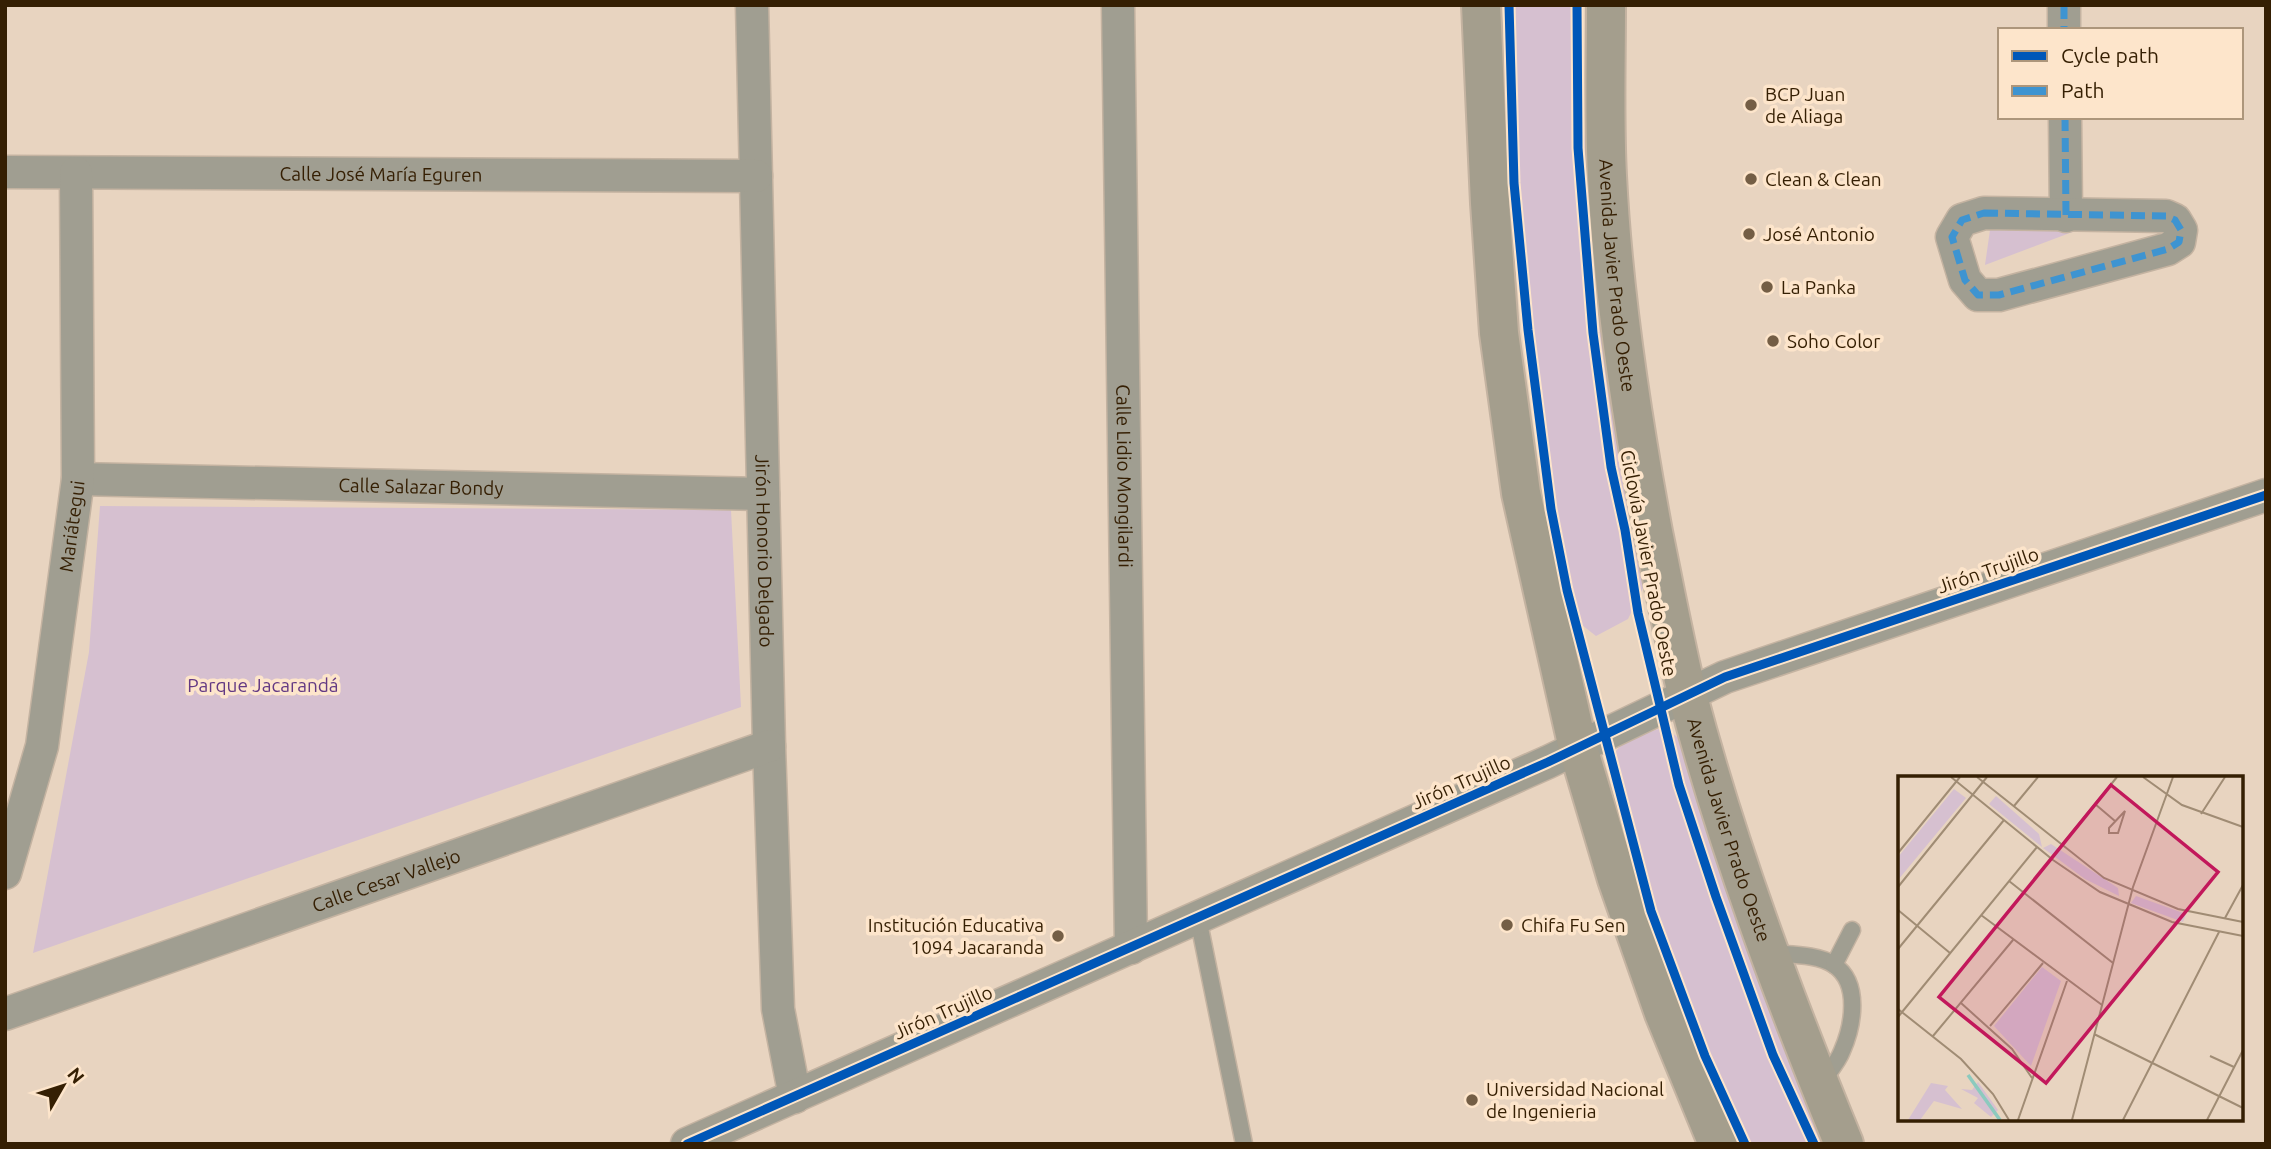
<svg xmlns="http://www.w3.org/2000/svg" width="2271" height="1149" viewBox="0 0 2271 1149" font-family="Ubuntu,sans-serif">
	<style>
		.green { fill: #d6c0d0 }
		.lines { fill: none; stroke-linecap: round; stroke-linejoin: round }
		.lane-casing { stroke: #c4b3a1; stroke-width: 19 }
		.street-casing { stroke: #c4b3a1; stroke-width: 35 }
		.primary-casing { stroke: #c4b3a1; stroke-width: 42 }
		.lane { stroke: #a09e91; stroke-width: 16 }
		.street { stroke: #a09e91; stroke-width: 32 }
		.primary { stroke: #a49e8d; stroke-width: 38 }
		.quiet { stroke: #3e94d1; stroke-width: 7; stroke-dasharray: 14 7; stroke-linecap: butt }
		.cycleway-casing { stroke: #fde5cb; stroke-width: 13 }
		.cycleway { stroke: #0057b8; stroke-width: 9 }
		.poi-dot { fill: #745e45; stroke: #fde5cb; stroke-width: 2.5 }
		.labels { text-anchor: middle; stroke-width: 7; stroke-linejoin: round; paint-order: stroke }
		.poi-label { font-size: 19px; fill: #351f03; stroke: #fde5cb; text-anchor: start }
		.street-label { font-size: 19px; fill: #351f03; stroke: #fde5cb }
		.park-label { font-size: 19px; fill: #633983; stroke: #fde5cb }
		.inset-river { fill: none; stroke: #8ccabe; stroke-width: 3.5 }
		.inset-road { fill: none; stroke: #a08c74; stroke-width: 2 }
		.view { fill: #c2185b; fill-opacity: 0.15; stroke: #c2185b; stroke-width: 3.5 }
		.inset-edge { fill: none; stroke: #351f03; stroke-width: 3.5 }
	</style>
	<rect width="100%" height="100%" fill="#e8d4c0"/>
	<g class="green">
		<path d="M1509 5H1582L1583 119 1605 363 1643 588 1628 619 1596 636 1573 618C1530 417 1510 210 1509 5Z"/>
		<path d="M2136 208 1985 265 1993 209Z"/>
		<path d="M100 506 731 510 741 707 33 953 89 652Z"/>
		<path d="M1664 727 1684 742 1824 1144H1745C1688 1019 1633 889 1615 752L1625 741Z"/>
	</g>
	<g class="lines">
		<defs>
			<g id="lane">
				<path d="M1198 918 1244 1144"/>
				<path d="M1770 953C1789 955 1818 954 1834 965 1861 983 1853 1026 1842 1051 1838 1062 1828 1073 1821 1083"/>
				<path d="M1834 965 1852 930"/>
			</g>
			<g id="street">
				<path id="s1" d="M752 5 769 746 778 1009 795 1097"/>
				<path id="s2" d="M1118 5 1131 948"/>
				<path d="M2064 5V30"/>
				<path d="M2065 117 2066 216"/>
				<path id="s3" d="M5 172 756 176"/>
				<path d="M1984 213 2166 216 2175 220 2181 230 2179 242 2168 249 1999 295H1978L1965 280 1952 237 1962 220Z"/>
				<path id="s4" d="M78 479 763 494"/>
				<path id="s5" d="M5 873 42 746 78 479 76 173"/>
				<path id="s6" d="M5 1014 769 746"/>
				<path d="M687 1144 1548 762 1725 677 2266 495"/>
			</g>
			<g id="primary">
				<path d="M1481 5 1490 203 1499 333 1521 493 1578 748 1617 879 1664 1013 1718 1144"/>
				<path id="s7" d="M1606 5C1606 62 1604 119 1607 176 1613 296 1631 414 1653 532 1664 586 1674 640 1687 693 1727 846 1784 998 1844 1144"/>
			</g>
		</defs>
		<use href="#lane" class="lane-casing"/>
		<use href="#street" class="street-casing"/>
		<use href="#primary" class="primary-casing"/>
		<use href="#lane" class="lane"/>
		<use href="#street" class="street"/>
		<use href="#primary" class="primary"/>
		<g class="quiet">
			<path d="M2064 5V30"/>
			<path d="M2065 117 2066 216"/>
			<path d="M1984 213 2166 216 2175 220 2181 230 2179 242 2168 249 1999 295H1978L1965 280 1952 237 1962 220Z"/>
		</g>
		<defs>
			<g id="cycleway">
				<path d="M1509 5 1514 183 1528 330 1551 509 1567 590 1651 911 1705 1056 1745 1144"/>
				<path d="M1577 5 1578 148 1593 333 1611 467 1625 530 1638 613 1679 785 1716 897 1773 1055 1814 1144"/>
				<path d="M687 1144 1548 762 1725 677 2266 495"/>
			</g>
		</defs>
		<use href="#cycleway" class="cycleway-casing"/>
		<use href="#cycleway" class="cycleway"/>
	</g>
	<g class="poi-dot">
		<circle cx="1751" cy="105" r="7"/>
		<circle cx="1751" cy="179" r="7"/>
		<circle cx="1749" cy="234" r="7"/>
		<circle cx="1767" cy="287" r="7"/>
		<circle cx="1773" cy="341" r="7"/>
		<circle cx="1507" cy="925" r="7"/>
		<circle cx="1058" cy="936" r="7"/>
		<circle cx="1472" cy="1100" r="7"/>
	</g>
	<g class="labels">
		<g class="poi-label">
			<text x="1765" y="101">BCP Juan<tspan x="1765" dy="22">de Aliaga</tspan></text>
			<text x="1765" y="186">Clean &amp; Clean</text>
			<text x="1763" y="241">José Antonio</text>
			<text x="1781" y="294">La Panka</text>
			<text x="1787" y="348">Soho Color</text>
			<text x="1044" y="932" text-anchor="end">Institución Educativa<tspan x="1044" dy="22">1094 Jacaranda</tspan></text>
			<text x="1521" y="932">Chifa Fu Sen</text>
			<text x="1486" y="1096">Universidad Nacional<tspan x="1486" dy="22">de Ingenieria</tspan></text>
		</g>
		<g class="street-label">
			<text dy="7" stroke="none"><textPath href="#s3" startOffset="376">Calle José María Eguren</textPath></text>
			<text dy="7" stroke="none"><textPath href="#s7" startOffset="271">Avenida Javier Prado Oeste</textPath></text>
			<text dy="7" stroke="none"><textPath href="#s2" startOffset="471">Calle Lidio Mongilardi</textPath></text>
			<text dy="7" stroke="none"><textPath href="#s4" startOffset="343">Calle Salazar Bondy</textPath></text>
			<text dy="7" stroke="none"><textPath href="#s5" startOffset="354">Mariátegui</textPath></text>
			<text dy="7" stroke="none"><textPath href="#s1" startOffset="546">Jirón Honorio Delgado</textPath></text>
			<text transform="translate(1649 563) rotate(79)" y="7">Ciclovía Javier Prado Oeste</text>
			<text transform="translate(1988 570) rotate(-19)" y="7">Jirón Trujillo</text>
			<text transform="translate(1461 782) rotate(-24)" y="7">Jirón Trujillo</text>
			<text dy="7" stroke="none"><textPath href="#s7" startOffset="838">Avenida Javier Prado Oeste</textPath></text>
			<text dy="7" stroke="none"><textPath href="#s6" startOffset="404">Calle Cesar Vallejo</textPath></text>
			<text transform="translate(943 1012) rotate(-24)" y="7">Jirón Trujillo</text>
		</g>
		<g class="park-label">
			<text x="263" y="692">Parque Jacarandá</text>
		</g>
	</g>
	<g transform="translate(1898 776)">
		<rect width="345" height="345" fill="#e8d4c0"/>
		<path d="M56 13 68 22 0 104V81ZM98 20 141 58 144 71 91 28ZM153 68 220 112 221 120 187 103 145 72ZM238 120 288 138 285 146 233 127ZM144 191 163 205 133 290 96 250ZM80 306 100 334 93 341 76 327 80 322 63 313 74 314ZM33 307 50 310 47 314 64 333 36 325 22 344H10Z" fill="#d6c0d0"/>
		<path class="inset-river" d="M70 299 102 344"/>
		<path class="inset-road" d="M53 1 155 84 202 116 274 146 345 160M79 1 206 102 280 133 345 146M245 1 284 29 345 51M197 28 217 45M116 30 140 1M227 35 220 57H211V52ZM303 38 327 1M163 70 219 1M0 77 62 1M111 105 215 187M0 111 89 1M0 134 52 177M83 139 204 229M327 142 345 109M0 173 106 44M63 227 114 273 134 302M0 233 63 283 95 318 111 344M0 241 139 71M92 250 145 187M196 258 345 332M35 260 115 164M312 280 336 291M120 344 169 205M174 344 235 111 275 1M225 344 321 156M309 344 345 274"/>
		<path class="view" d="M213 9 320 96 148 307 41 221Z"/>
		<rect width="345" height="345" class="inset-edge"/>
	</g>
	<rect width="2271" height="1149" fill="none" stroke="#351f03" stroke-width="14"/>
	<rect x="1998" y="28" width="245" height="91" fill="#fde5cb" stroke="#ad967b" stroke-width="2"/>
	<rect x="2012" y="51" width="35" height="10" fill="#0057b8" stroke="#ad967b" stroke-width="2"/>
	<text x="2061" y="63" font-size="21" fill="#351f03">Cycle path</text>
	<rect x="2012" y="86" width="35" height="10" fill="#3e94d1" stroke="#ad967b" stroke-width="2"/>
	<text x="2061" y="98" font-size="21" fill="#351f03">Path</text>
	<g transform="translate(63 1086) rotate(51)" stroke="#fde5cb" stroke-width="5" paint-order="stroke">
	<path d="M0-5L12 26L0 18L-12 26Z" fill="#351f03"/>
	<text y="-10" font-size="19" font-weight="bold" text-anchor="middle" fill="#351f03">N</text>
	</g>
</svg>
